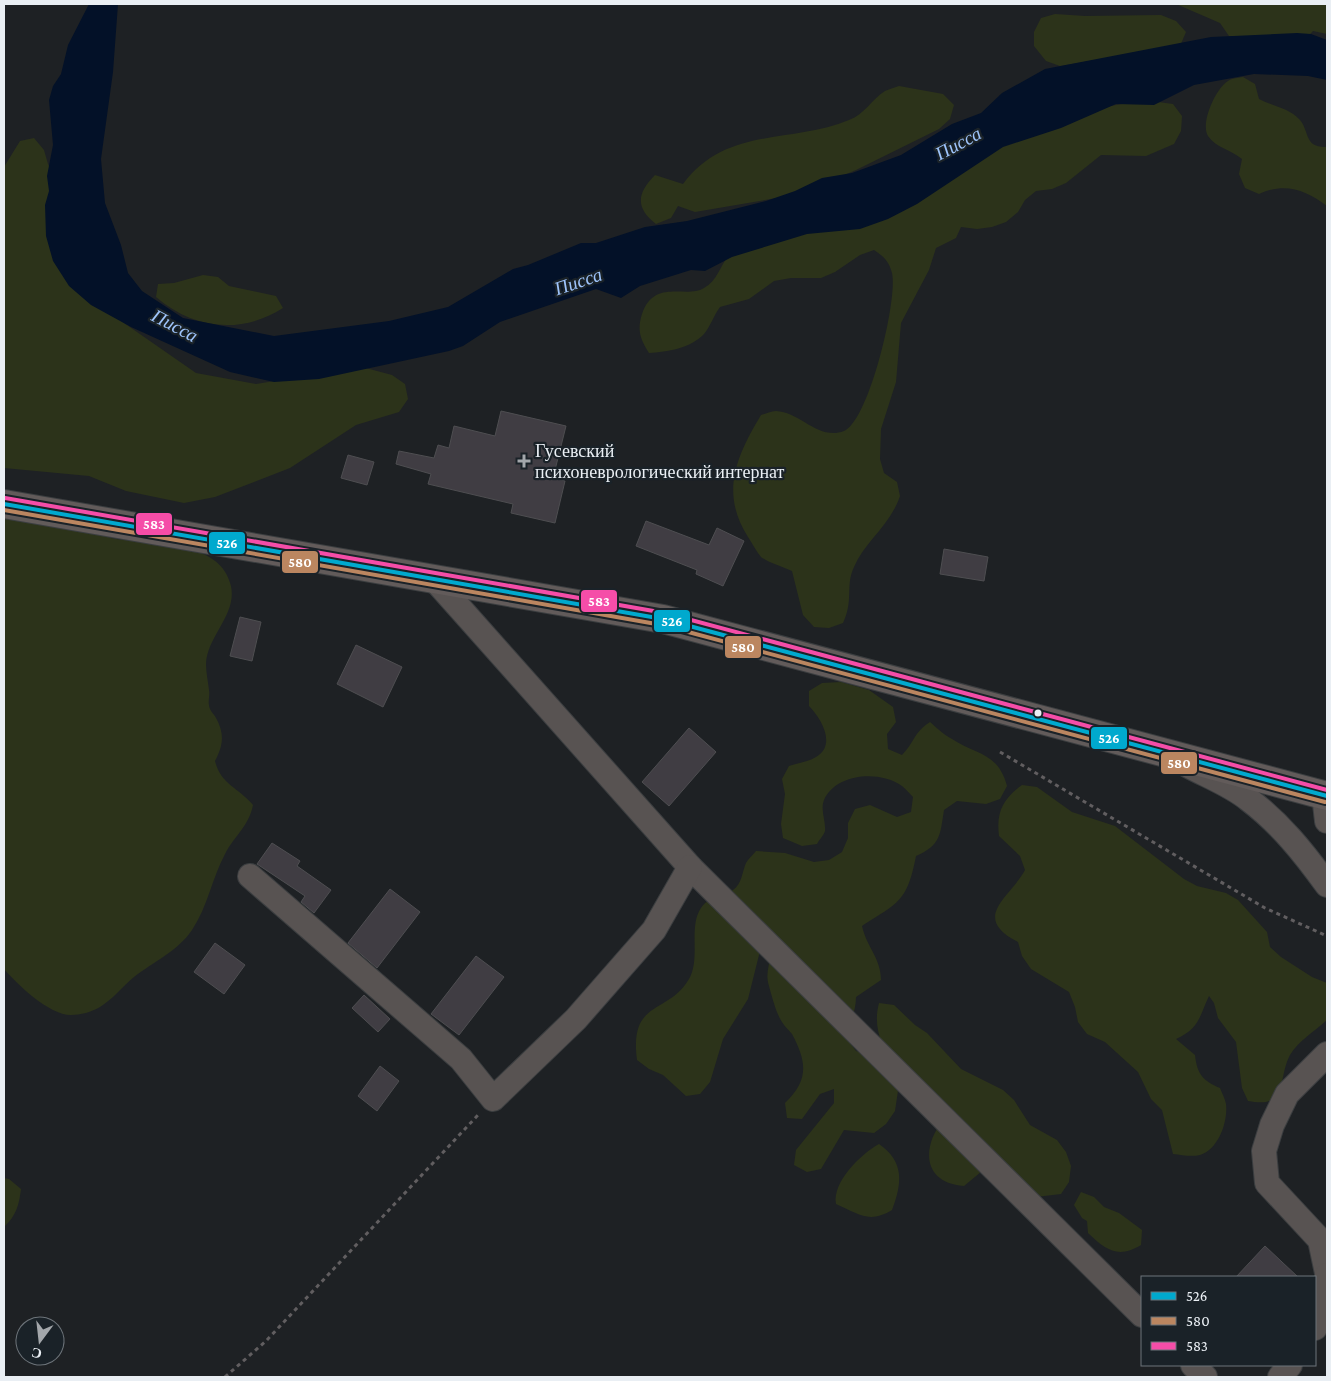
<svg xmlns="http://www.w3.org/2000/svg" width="1331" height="1381" viewBox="0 0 1331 1381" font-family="'Crimson Pro',serif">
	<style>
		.green { fill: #2c331a }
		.water { fill: #031128 }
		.building { fill: #403d43; stroke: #4e4e51 }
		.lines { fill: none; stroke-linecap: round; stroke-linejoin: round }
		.minor-casing { stroke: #3b3e40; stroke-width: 26 }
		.major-casing { stroke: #3b3e40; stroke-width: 30 }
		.path { stroke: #615e60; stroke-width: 3; stroke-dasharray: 4 4; stroke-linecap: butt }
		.minor { stroke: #585352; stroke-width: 24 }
		.major { stroke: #625b5a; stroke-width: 28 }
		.bus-1-casing { stroke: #1a2228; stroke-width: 8 }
		.bus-2-casing { stroke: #1a2228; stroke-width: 8 }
		.bus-3-casing { stroke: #1a2228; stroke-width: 8 }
		.bus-1 { stroke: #00a9ce; stroke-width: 4 }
		.bus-2 { stroke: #bb8660; stroke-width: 4 }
		.bus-3 { stroke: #f54da8; stroke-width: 4 }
		.poi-dot { fill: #a3a7ab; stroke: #1a2228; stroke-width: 2 }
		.bus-dot { fill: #eaeff4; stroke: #1a2228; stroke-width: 2 }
		.labels { text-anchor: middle; stroke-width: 4.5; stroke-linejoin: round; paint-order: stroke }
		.poi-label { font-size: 18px; fill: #eaeff4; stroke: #1a2228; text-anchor: start }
		.water-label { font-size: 19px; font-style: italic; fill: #9ec4fb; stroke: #1a2228 }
		.line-badge { stroke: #1a2228; stroke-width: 2 }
		.badge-label { font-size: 14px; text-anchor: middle; font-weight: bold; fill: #fff }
	</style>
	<rect width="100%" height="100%" fill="#1e2124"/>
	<g class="green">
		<path d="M1176 4H1327V34L1313 31 1303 42 1229 36 1220 23Z"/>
		<path d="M1055 14 1085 16 1161 15 1176 21 1186 32 1180 46 1060 66 1046 61 1034 46V32L1041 18Z"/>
		<path d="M1243 77 1255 84 1259 99C1272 106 1289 108 1299 119 1310 130 1303 148 1327 147V206C1306 190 1285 182 1259 194L1245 188 1239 174 1242 159C1230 149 1216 148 1208 136 1200 123 1216 88 1228 81 1232 78 1238 78 1243 77Z"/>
		<path d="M899 86 943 94 954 105 950 119 939 129 856 170 800 194 695 212 678 206 671 218 656 224C635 208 637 193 655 175L683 184C726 126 791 144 849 120 865 114 871 100 885 91 889 89 894 88 899 86Z"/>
		<path d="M1143 100 1173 104 1182 116 1181 131 1174 144 1146 156 1101 155 1066 183 1052 189 1036 191 1025 200 1018 212 1006 222 992 227 977 229 961 227 956 238 936 248 929 270 901 323 896 382 881 429 880 459 884 473 897 482 900 496C890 526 865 541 854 567 845 586 854 600 843 623L829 628 814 627 803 615 792 571C785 568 765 561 761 557 756 551 752 543 748 537 720 493 736 457 761 415 765 414 771 411 776 411 800 412 819 441 844 431 869 421 898 299 892 273 889 261 883 256 874 250L860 255 835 272 821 278H791L774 281 749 299 720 307C714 315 710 327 704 334 691 348 667 352 649 353 640 339 637 330 642 314 654 278 687 299 704 288 717 281 720 266 729 255L1068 114Z"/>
		<path d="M34 138 44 150 48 164 61 191 88 298 196 373 256 384 362 367 392 375 405 384 408 399 399 412 356 425 290 468 215 497 184 503 126 491 89 476 4 468V167L20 141Z"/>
		<path d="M203 275 218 277 229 286 276 296 283 308C241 335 193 329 156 297L158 284 174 283Z"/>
		<path d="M4 517C26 520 50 522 72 526 87 529 101 536 116 539 152 544 221 540 231 586 237 615 207 636 206 664 206 673 208 681 209 690 210 695 208 701 209 705 209 710 214 714 216 718 225 734 223 746 215 761 221 785 238 787 253 805 249 826 235 835 225 854 212 878 208 906 192 930 178 951 153 962 134 977 122 987 113 999 100 1007 92 1012 80 1015 71 1015 49 1015 17 984 4 969Z"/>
		<path d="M841 682 869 690 893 707 896 722 887 734 888 749 902 755C915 742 913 733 930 722 937 728 944 735 952 739 976 755 998 752 1007 786L1000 799 986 804 957 801 944 810C940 835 941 845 916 856 907 902 899 902 862 926 867 948 881 958 881 980L856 997C856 1012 849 1024 847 1039L856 1051 884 1059 899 1084 895 1111 886 1124 874 1133 844 1130 821 1169 807 1172 794 1165 796 1150 834 1103V1089L820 1094 802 1119 787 1118 785 1103C809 1080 807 1062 792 1034 789 1030 785 1027 782 1022 776 1013 772 997 769 986 763 967 777 961 763 939L748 999 723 1039 710 1082 700 1094 686 1096 663 1075 649 1069 637 1060C629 999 668 1015 689 979 701 958 688 927 701 908 710 895 721 898 733 890 742 884 742 872 746 863 748 859 753 855 756 851L785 853 814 862 829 860 842 852 848 838V823L855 809 870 805 897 817 911 812 913 797C909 793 906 789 902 786 880 770 836 773 824 800 820 810 826 821 825 831 824 835 819 840 817 844L802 846 783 838 781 824 785 794 782 779 789 766C797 763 808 762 816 757 837 745 821 718 809 706V691L822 683Z"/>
		<path d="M1022 785 1037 787 1072 812 1115 826 1184 879 1197 886 1226 893 1238 900 1267 932 1270 947 1281 957 1312 977 1327 983V1020C1315 1031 1298 1041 1290 1055 1277 1080 1289 1109 1248 1101L1242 1088 1236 1042 1218 1018 1214 1003 1209 996C1199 1017 1200 1028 1176 1039L1195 1055C1197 1074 1203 1081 1220 1088 1222 1093 1225 1099 1226 1104 1228 1121 1219 1149 1200 1155 1191 1157 1182 1155 1173 1154L1162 1110 1151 1099 1138 1072 1105 1042 1087 1034 1078 1022 1075 1007 1069 992 1031 969 1022 956 1018 942C970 917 1010 898 1025 870L1020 856 999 836C996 812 1003 799 1022 785Z"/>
		<path d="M879 1003 894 1005 915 1025 927 1033 961 1069 1003 1090 1014 1100 1030 1125 1057 1140 1066 1152 1071 1166 1069 1182 1061 1194 1036 1197 987 1167 964 1186C923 1183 921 1148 943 1120L882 1045C877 1030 875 1018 879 1003Z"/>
		<path d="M879 1144C905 1162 902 1184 892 1210 869 1224 859 1214 836 1204 832 1182 861 1154 879 1144Z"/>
		<path d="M4 1178 9 1179 21 1189C19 1205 16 1216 4 1227Z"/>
		<path d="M1081 1192 1094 1197 1104 1207 1119 1213 1142 1230 1141 1245C1118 1259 1106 1250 1088 1233L1087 1221 1082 1218 1074 1205Z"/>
	</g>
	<path class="water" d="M89 4H118L113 72 101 159 105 203 121 245 128 273 142 291 183 318 274 336 389 321 448 307 513 269 528 265 581 243H596L645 227 687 221 766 201 795 191 822 178 852 173 901 155 952 124 981 113 1002 93 1045 69 1211 37 1297 33 1311 34 1327 40V80L1308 76 1254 74 1194 85 1154 105 1116 104 1061 128 1003 147 917 204 888 219 860 229 807 234 732 257 705 271 691 270 640 286 621 298 596 289 500 322 463 346 449 351 319 379 274 382 230 372 131 327 91 305 69 286 53 261 46 236 45 205 49 191 47 176 53 145 49 100 53 86 61 74 68 45Z"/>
	<g class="building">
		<path d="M501 411 566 426 553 478 565 481 555 523 511 513 513 504 428 484 431 474 396 464 399 451 434 458 438 445 449 448 454 426 495 436Z"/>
		<path d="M348 455 374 462 367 485 341 478Z"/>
		<path d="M646 521 709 545 717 528 744 541 723 586 696 574 697 570 636 546Z"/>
		<path d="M944 549 988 557 984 581 940 574Z"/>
		<path d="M240 617 261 622 252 661 230 656Z"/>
		<path d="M356 645 402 667 383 707 337 684Z"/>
		<path d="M689 728 716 752 669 806 642 782Z"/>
		<path d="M272 843 300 861 297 866 331 890 314 913 301 902 305 896 257 864Z"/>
		<path d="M390 889 420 912 377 968 348 943Z"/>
		<path d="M215 943 245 965 224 994 194 972Z"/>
		<path d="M476 956 504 977 459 1035 431 1014Z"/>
		<path d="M364 995 390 1019 378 1032 352 1008Z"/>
		<path d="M380 1066 399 1081 377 1111 358 1096Z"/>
		<path d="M1265 1246 1298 1277H1236Z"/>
	</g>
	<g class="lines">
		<defs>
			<g id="minor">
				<path d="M434 579 690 867 1142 1315"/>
				<path d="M1187 765C1207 776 1231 785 1248 799 1280 823 1304 853 1327 885"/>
				<path d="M1324 795 1327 821"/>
				<path d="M250 876 461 1059 493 1099 576 1019 654 930 690 867"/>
				<path d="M1327 1054 1287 1094 1272 1125 1264 1151 1267 1183 1320 1240 1327 1273"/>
				<path d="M1315 1328 1324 1307 1327 1275"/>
				<path d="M1193 1365 1205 1377"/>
				<path d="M1280 1377 1290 1365"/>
			</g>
			<path id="major" d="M4 504 663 619 1327 796"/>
		</defs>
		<use href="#minor" class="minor-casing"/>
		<use href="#major" class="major-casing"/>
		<g class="path">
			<path d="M1000 752 1265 908 1327 936"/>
			<path d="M225 1377 266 1341 479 1114"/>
		</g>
		<use href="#minor" class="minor"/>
		<use href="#major" class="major"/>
		<defs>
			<path id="bus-1" d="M4 504 663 619 1327 796"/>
			<path id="bus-2" d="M4 510 662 625 1325 802"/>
			<path id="bus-3" d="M5 498 665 613 1327 790"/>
		</defs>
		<use href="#bus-1" class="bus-1-casing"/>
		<use href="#bus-2" class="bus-2-casing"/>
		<use href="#bus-3" class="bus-3-casing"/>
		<use href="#bus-1" class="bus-1"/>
		<use href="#bus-2" class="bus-2"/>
		<use href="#bus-3" class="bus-3"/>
	</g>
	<path class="poi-dot" d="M521.5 453.5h5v5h5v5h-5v5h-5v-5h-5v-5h5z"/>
	<circle class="bus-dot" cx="1038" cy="713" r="4.5"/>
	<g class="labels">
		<g class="poi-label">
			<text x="535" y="457">Гусевский<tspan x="535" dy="21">психоневрологический интернат</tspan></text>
		</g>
		<g class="water-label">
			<text transform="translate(958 143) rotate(-28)" y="7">Писса</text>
			<text transform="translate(578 281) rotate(-19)" y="7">Писса</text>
			<text transform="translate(175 325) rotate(28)" y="7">Писса</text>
		</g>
	</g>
	<g class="line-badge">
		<rect x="135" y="512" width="38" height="24" rx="5" fill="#f54da8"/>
		<rect x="208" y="531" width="38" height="24" rx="5" fill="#00a9ce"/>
		<rect x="281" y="550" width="38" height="24" rx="5" fill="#bb8660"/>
		<rect x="580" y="589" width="38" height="24" rx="5" fill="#f54da8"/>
		<rect x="653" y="609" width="38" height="24" rx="5" fill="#00a9ce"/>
		<rect x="724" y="635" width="38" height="24" rx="5" fill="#bb8660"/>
		<rect x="1090" y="726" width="38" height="24" rx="5" fill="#00a9ce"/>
		<rect x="1160" y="751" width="38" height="24" rx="5" fill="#bb8660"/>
	</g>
	<g class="badge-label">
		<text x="154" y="529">583</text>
		<text x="227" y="548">526</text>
		<text x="300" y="567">580</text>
		<text x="599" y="606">583</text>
		<text x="672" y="626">526</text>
		<text x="743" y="652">580</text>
		<text x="1109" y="743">526</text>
		<text x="1179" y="768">580</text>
	</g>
	<rect width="1331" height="1381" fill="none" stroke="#eaeff4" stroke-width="10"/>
	<rect x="1141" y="1276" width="175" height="90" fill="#1a2228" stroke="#6d747a"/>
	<rect x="1151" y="1292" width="25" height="8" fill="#00a9ce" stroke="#6d747a"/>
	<text x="1186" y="1301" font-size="15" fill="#eaeff4">526</text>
	<rect x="1151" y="1317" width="25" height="8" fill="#bb8660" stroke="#6d747a"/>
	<text x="1186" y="1326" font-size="15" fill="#eaeff4">580</text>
	<rect x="1151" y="1342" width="25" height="8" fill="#f54da8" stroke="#6d747a"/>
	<text x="1186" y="1351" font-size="15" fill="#eaeff4">583</text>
	<g transform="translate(40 1341) rotate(195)"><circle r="24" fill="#1a2228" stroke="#6d747a"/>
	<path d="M0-4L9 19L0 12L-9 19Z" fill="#a3a7ab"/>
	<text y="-8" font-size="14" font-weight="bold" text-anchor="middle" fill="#eaeff4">С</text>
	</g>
</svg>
